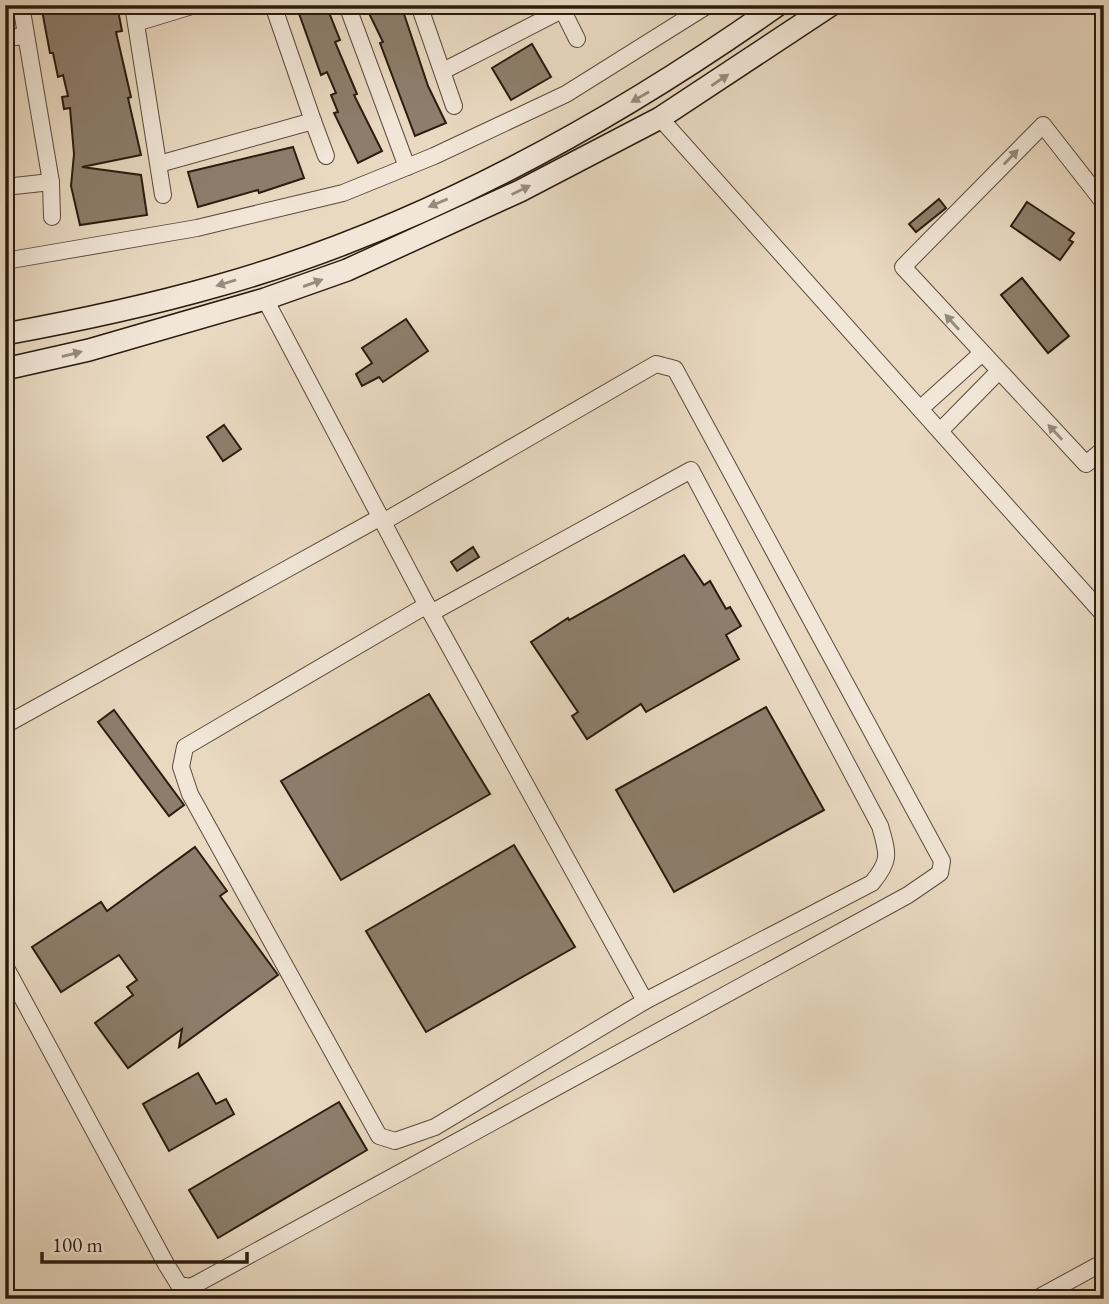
<svg xmlns="http://www.w3.org/2000/svg" width="1109" height="1304" viewBox="0 0 1109 1304" font-family="'EB Garamond',serif">
	<style>
		.building { fill: #8d7e6c; stroke: #2a1c0f; stroke-width: 2 }
		.lines { fill: none; stroke-linecap: round; stroke-linejoin: round }
		.street-casing { stroke: #5a4b3c; stroke-width: 18 }
		.secondary-casing { stroke: #2a1c0f; stroke-width: 24 }
		.street { stroke: #f1e6d7; stroke-width: 16 }
		.secondary { stroke: #f1e6d7; stroke-width: 21 }
		.oneway { fill: #978b7d }
	</style>
	<rect width="100%" height="100%" fill="#e9d9c1"/>
	<filter id="stains"><feTurbulence type="fractalNoise" baseFrequency=".00286" numOctaves="4"/><feColorMatrix values="0 0 0 0 .2 0 0 0 0 .09 0 0 0 0 .02 0 0 0 .5 -.17"/></filter>
	<radialGradient id="worn" r=".72"><stop offset=".6" stop-color="#630" stop-opacity="0"/><stop offset="1" stop-color="#630" stop-opacity=".3"/></radialGradient>
	<g class="building">
		<path d="M41 5H117L122 31 116 32 131 97 128 98 141 155 82 167 141 175 147 215 80 225 71 186 74 154 70 108 64 109 62 97 68 96 63 75 58 77 53 53H50Z"/>
		<path d="M296 5H326L340 40 335 42 357 94 354 95 382 151 358 163 334 113 338 112 331 95 336 93 327 72 321 75Z"/>
		<path d="M365 5H401L428 86 446 123 415 136 380 43 383 42Z"/>
		<path d="M532 44 551 77 511 100 492 68Z"/>
		<path d="M293 147 304 178 259 193 258 190 198 207 188 172Z"/>
		<path d="M939 199 946 208 916 232 909 224Z"/>
		<path d="M1027 202 1074 233 1069 240 1073 242 1060 260 1011 226Z"/>
		<path d="M1022 278 1069 336 1048 353 1001 295Z"/>
		<path d="M406 319 428 351 383 382 379 377 362 386 356 374 372 363 362 348Z"/>
		<path d="M224 425 241 449 223 461 207 437Z"/>
		<path d="M473 547 479 557 457 571 451 562Z"/>
		<path d="M684 555 704 585 710 581 726 609 730 607 741 626 726 635 739 659 646 712 641 704 587 739 572 716 578 712 531 642 568 618 569 620Z"/>
		<path d="M429 694 490 794 341 880 281 781Z"/>
		<path d="M766 707 824 810 674 892 616 790Z"/>
		<path d="M114 710 184 805 169 816 98 722Z"/>
		<path d="M514 845 575 947 426 1032 366 931Z"/>
		<path d="M195 847 227 891 220 896 278 975 179 1047 182 1029 128 1068 95 1023 133 995 127 987 137 980 119 955 61 992 32 947 101 902 107 911Z"/>
		<path d="M198 1073 216 1104 226 1099 234 1114 169 1151 143 1104Z"/>
		<path d="M339 1102 367 1150 218 1238 189 1190Z"/>
	</g>
	<g class="lines">
		<defs>
			<g id="street">
				<path d="M21 5 51 182 52 217"/>
				<path d="M133 5 163 195"/>
				<path d="M347 5 407 167"/>
				<path d="M419 5 454 106"/>
				<path d="M560 5 577 39"/>
				<path d="M136 23 195 5"/>
				<path d="M5 38 26 36"/>
				<path d="M443 71 562 10"/>
				<path d="M660 118 1104 615"/>
				<path d="M313 121 326 156"/>
				<path d="M159 164 313 121 273 5"/>
				<path d="M5 187 51 182"/>
				<path d="M1104 203 1043 125 903 267 1086 464 1104 449"/>
				<path d="M5 261 197 228 343 193 434 156 566 94 708 5"/>
				<path d="M265 299 431 613 645 1001"/>
				<path d="M920 409 981 354"/>
				<path d="M940 431 999 371"/>
				<path d="M427 605 185 747 181 767 190 794 379 1136 395 1141 435 1127 645 1001 872 883C891 860 888 854 880 826L691 470 431 613"/>
				<path d="M5 725 381 517"/>
				<path d="M5 966 166 1264 179 1285 191 1287 908 895 940 873 942 861 675 369 656 364 383 522"/>
				<path d="M1036 1299 1104 1262"/>
			</g>
			<g id="secondary">
				<path d="M5 334C76 321 147 306 217 286 418 230 608 125 778 5"/>
				<path d="M5 369 89 350 265 299 347 270 520 191 660 118 831 5"/>
			</g>
		</defs>
		<use href="#street" class="street-casing"/>
		<use href="#secondary" class="secondary-casing"/>
		<use href="#street" class="street"/>
		<use href="#secondary" class="secondary"/>
	</g>
	<defs><path id="oneway-solid" d="M-6-.8H1V-3.2L6.5 0L1 3.2V.8H-6Z" transform="scale(1.75)"/></defs>
	<g class="oneway">
		<use href="#oneway-solid" transform="translate(720 80) rotate(-34)"/>
		<use href="#oneway-solid" transform="translate(640 97) rotate(150)"/>
		<use href="#oneway-solid" transform="translate(1011 157) rotate(-46)"/>
		<use href="#oneway-solid" transform="translate(521 190) rotate(-26)"/>
		<use href="#oneway-solid" transform="translate(438 203) rotate(157)"/>
		<use href="#oneway-solid" transform="translate(226 283) rotate(163)"/>
		<use href="#oneway-solid" transform="translate(313 283) rotate(-20)"/>
		<use href="#oneway-solid" transform="translate(952 322) rotate(-132)"/>
		<use href="#oneway-solid" transform="translate(72 354) rotate(-14)"/>
		<use href="#oneway-solid" transform="translate(1055 432) rotate(-133)"/>
	</g>
	<rect width="1109" height="1304" fill="none" stroke="#e9d9c1" stroke-width="28"/>
	<rect x="7" y="7" width="1095" height="1290" fill="none" stroke="#2a1c0f" stroke-width="3.5"/>
	<rect x="14" y="14" width="1081" height="1276" fill="none" stroke="#2a1c0f" stroke-width="2"/>
	<path d="M42 1252v10h205v-10" fill="none" stroke="#2a1c0f" stroke-width="3.5"/>
	<text x="52" y="1252" font-size="21" fill="#2a1c0f" stroke="#f1e6d7" stroke-width="5" paint-order="stroke">100 m</text>
	<rect width="100%" height="100%" filter="url(#stains)"/>
	<rect width="100%" height="100%" fill="url(#worn)"/>
</svg>
